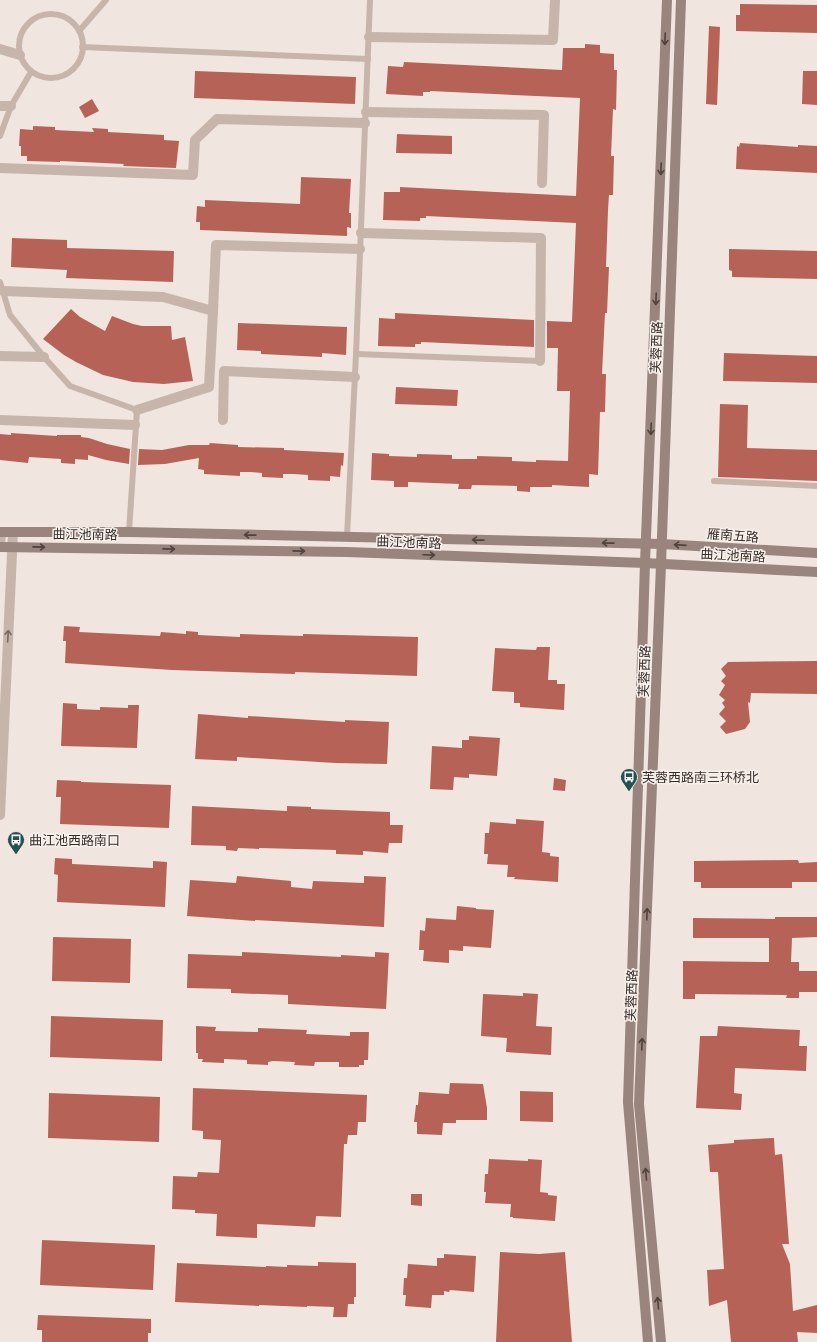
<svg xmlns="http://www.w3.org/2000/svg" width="817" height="1342" viewBox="0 0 817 1342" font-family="Cabin,'Noto Sans SC',sans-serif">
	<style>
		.building { fill: #b76256 }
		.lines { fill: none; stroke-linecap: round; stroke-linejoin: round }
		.service { stroke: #c7b5ac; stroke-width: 6 }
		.minor { stroke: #c7b5ac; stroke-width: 10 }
		.tertiary { stroke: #c7b5ac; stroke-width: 10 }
		.secondary { stroke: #9a857e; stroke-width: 10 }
		.oneway { stroke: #4f423f }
		.oneway2 { stroke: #776a64 }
		.labels { text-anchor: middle; stroke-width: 3; stroke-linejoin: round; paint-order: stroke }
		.street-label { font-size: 13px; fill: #362c2a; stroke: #f8f0eb }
		.poi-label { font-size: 13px; fill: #362c2a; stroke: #f8f0eb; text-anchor: start }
	</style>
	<rect width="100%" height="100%" fill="#f0e6df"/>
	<g class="building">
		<path d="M740 4 817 5V33L736 31V15H740Z"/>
		<path d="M709 26 720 27 717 105 706 104Z"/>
		<path d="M585 44 600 45V53L614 54V70H617L616 110 613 109 611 156H614L613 195H609L608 210 606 267H609L607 313H605L602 374H606L605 412H600L598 475 589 474V487L552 485V487H530V492L517 491V486L472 485 471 489H458L459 484 408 482V487H394V481L371 480 372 453 389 454V456L417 457V454L452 455V459H477V456L512 457V461L536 462V460L568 461 570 391H557L558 348H547V321L572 322 576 223 426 216V218H420V221L383 220 384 192H400V187L576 196 580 98 430 91V92H423V96L386 94 388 66 403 67 404 62 562 70 563 48H585Z"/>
		<path d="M195 71 356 77 355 104 194 98Z"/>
		<path d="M803 71H817V105L802 104Z"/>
		<path d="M92 99 99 111 85 118 79 107Z"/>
		<path d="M33 126 55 127V130L94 132 92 128 108 129V132L164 135V140L179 141 176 168 123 166 124 164 60 161V162L27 161V156H21V146H19L20 129 33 130Z"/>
		<path d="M397 134 452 136V154L396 153Z"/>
		<path d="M740 143 798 147V145L817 146V173L736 169 737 146 739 147Z"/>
		<path d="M301 177 351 179 349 213H351V228L347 227V236L200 230V222H196L197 206 205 207V200L300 204Z"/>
		<path d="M12 238 67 240V248L174 251 173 282 66 278 67 270 11 267Z"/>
		<path d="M729 249 817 251V279L732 277V271L729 270Z"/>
		<path d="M71 309 80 317 105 331 112 316 133 324 142 326H171L172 340 185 337 193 381 164 384 133 382 103 375 76 362 64 355 43 339Z"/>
		<path d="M395 313 534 320V347L421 342V344H415V347L378 346 379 318 395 319Z"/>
		<path d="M238 323 347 327 346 355 322 353V357L261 354V351L237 350Z"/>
		<path d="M724 353 817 356V383L723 381Z"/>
		<path d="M396 387 458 390 457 406 395 404Z"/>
		<path d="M720 404 748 405 747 448 817 450V481L718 477Z"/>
		<path d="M11 433 57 436V435H81V437L89 438 107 444 130 449 129 464 106 460 88 455V460L75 459V464L61 463V459L29 457 28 463 0 460V434L11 435Z"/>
		<path d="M210 443 238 445V447L284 448V450L344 453 343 466 341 465 340 477 330 476V481L308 480V475L294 474H283V478L262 477V473L251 472H240V476L204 474V470L198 469 199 458 165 464 138 465 139 449 162 450 189 445H209Z"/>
		<path d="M64 626 80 627 79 632 160 636 161 632 186 634V631L198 632V635L240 637V634L303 636V634L418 637 417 676 295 672V674L172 670 65 663 66 641H63Z"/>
		<path d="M537 647H550L548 680H557V684H565L564 710 520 707V703H514V692L492 691 495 648 536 650Z"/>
		<path d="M817 661V694L751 693 750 703 748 702 750 722 745 729 726 734 720 727 726 721 719 714 725 707 722 703 725 700 719 695 725 685 721 681 726 676 721 669 728 662Z"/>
		<path d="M63 703 77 704V709L100 710V707L128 708V705H139L137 748 61 746Z"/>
		<path d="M198 714 248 718V716L345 722V720L389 722 387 764 335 763 237 757V761L195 759Z"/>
		<path d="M469 736 500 738 497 776 469 774V778L454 777 453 790 430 789 432 746 462 748V740H469Z"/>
		<path d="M554 778 566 780 565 791 553 790Z"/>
		<path d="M57 780 81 781V782L171 785 169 828 60 824 61 797H56Z"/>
		<path d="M192 806 287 811V806L311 807V809L390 812V825H403L402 843H389L388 853 363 851V855L336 854V850L259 848V849L238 848 237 851 226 850V846L191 845Z"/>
		<path d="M516 819 544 821 542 852 550 853V856L559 857 558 882 514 879 515 877H507L508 865 487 864 488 854H484L485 833H489L490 822 516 824Z"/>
		<path d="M55 858 72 859V864L153 868V861L167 862 165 907 57 902 58 875 54 874Z"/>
		<path d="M798 860 799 863 817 862V882H792V888H701V882H694V861Z"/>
		<path d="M237 876 291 881V887L312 889 313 881 364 883V876L386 877 384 927 255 920V921L187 916 190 880 236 883Z"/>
		<path d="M457 906 476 908V909L494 910 491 948 463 946V951L449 950V963L423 961 424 950H419L420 930 425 931 426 918 456 920Z"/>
		<path d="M775 917H817V937L792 938 791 962H799V971H817V992H799V998H786L787 995 695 994V999H683V961L769 962V938H693V918L775 919Z"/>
		<path d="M53 937 131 939 130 983 52 981Z"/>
		<path d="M242 952 341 957V955L375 957V952L389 953 386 1009 288 1004V995L231 993V989L187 988 188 954 242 956Z"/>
		<path d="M523 993 538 994 536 1026 552 1027 551 1055 506 1052 507 1038 481 1036 483 994 523 996Z"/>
		<path d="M51 1016 163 1020 162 1061 50 1057Z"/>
		<path d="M196 1026 216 1027 215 1031 258 1032V1028L307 1030 306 1034 350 1036V1032H369L368 1060H364V1065H359V1067H339V1062H315L314 1066 294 1065 295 1062 273 1061 268 1062V1065L247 1064V1060L224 1059V1063L202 1062 203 1059H198V1053H196Z"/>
		<path d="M718 1026 800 1030 799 1046H807L806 1071 735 1068 734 1093 742 1094 741 1110 696 1108 700 1036H717Z"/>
		<path d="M450 1083 483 1084 487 1108V1120H456V1123H443L442 1135 417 1134V1122H414L416 1105H418L419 1092 449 1094Z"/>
		<path d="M193 1088 367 1095 366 1122H358L357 1135H348L347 1144H344L341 1217 316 1216 315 1227 257 1224V1238L216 1236 217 1214 195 1213V1210L172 1209 173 1176 197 1177 198 1172 219 1173 221 1140 203 1139V1131L192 1130Z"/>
		<path d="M520 1091 553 1092V1122L520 1121Z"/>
		<path d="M49 1093 160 1097 159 1142 48 1138Z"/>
		<path d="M774 1138 775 1155 782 1154 783 1164 789 1244H782L790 1264 793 1311 817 1305V1333L797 1332 798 1342H731L727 1300 709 1306 707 1270 724 1269 718 1172H710L708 1145 734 1143V1140Z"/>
		<path d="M489 1159 528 1161V1159L542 1160 540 1192 548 1193V1195L557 1196 555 1221 513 1218V1217H510L511 1204 485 1203 486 1192H484L485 1174H488Z"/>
		<path d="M411 1194H422V1206L411 1205Z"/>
		<path d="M42 1240 155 1245 153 1290 40 1285Z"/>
		<path d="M500 1252 539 1254 565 1252 572 1342H496Z"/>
		<path d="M444 1254 476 1256 474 1292 450 1290 449 1292 444 1291V1295H432L431 1308 405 1306 406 1295H403L404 1278H407L408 1264 437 1266V1258H444Z"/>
		<path d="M318 1262 356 1263V1297H354V1304H348L347 1317H333L334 1307 307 1306V1307L259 1305V1306L175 1302 177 1263 266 1267V1266L287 1267V1265L318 1266Z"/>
		<path d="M38 1315 151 1319V1333H148V1342H42V1330H37Z"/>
	</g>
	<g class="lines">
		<g class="service">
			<circle cx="51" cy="46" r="32"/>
			<path d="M79 31 106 0"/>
			<path d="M82 47 368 59"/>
			<path d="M0 136 11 106 31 72"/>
			<path d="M0 282 10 315 44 357 70 386 137 410 129 532"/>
			<path d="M356 354 540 361"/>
			<path d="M714 481 817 486"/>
			<path d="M347 537 356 354 370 0"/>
		</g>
		<g class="minor">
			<path d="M369 37 553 40 555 0"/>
			<path d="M0 49 20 55"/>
			<path d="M0 106H11"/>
			<path d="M366 112 544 115 542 183"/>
			<path d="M0 168 193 175 195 140 217 119 365 123"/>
			<path d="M361 233 541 238 540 361"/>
			<path d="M3 291 163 297 213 311 209 387 137 410"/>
			<path d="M213 311 216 245 360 249"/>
			<path d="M0 356 44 357"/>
			<path d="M0 420 135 425"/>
			<path d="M223 420 224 371 355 377"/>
		</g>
		<g class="tertiary">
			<path d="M0 547 1 532"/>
			<path d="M0 815 13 532"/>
		</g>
		<g class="secondary">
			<path d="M0 532H129L662 544 817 553"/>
			<path d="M0 547 347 552 645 563 817 572"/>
			<path d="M648 1342 628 1102 645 563 667 0"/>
			<path d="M661 1342 639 1104 661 565 681 0"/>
		</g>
	</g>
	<defs><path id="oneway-shaft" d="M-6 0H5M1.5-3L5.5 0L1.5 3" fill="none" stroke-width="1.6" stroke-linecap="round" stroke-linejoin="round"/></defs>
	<g class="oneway">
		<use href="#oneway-shaft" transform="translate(665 39) rotate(92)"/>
		<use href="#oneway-shaft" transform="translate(661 169) rotate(92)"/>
		<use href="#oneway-shaft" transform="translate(656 299) rotate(92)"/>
		<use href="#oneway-shaft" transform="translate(651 429) rotate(92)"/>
		<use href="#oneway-shaft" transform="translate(250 535) rotate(-179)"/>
		<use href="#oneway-shaft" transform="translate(478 540) rotate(-179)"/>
		<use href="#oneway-shaft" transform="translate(608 543) rotate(-179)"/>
		<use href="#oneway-shaft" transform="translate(680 545) rotate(-176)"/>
		<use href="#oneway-shaft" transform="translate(39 547) rotate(1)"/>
		<use href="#oneway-shaft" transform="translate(169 549) rotate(1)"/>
		<use href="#oneway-shaft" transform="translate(299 551) rotate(1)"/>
		<use href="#oneway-shaft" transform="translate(429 555) rotate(2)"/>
		<use href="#oneway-shaft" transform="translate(647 914) rotate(-88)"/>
		<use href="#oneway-shaft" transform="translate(642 1044) rotate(-88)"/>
		<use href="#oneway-shaft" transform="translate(646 1174) rotate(-95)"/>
		<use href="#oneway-shaft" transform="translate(658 1303) rotate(-95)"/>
	</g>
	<use class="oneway2" href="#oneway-shaft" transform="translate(8 636) rotate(-87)"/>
	<defs>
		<symbol id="bus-pin" viewBox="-11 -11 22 30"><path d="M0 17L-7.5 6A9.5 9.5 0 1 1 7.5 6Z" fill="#255250" stroke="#f8f0eb"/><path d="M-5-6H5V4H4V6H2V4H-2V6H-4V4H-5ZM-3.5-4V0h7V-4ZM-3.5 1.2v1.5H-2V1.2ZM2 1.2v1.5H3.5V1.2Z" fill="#fff"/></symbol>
	</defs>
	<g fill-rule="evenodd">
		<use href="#bus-pin" x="619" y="767" width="20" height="27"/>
		<use href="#bus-pin" x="6" y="830" width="20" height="27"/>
	</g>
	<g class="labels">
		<g class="street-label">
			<text transform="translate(656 347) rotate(-88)" y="5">芙蓉西路</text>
			<text transform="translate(85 534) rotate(1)" y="5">曲江池南路</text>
			<text transform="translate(733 535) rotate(4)" y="5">雁南五路</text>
			<text transform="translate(409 542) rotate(2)" y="5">曲江池南路</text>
			<text transform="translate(733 555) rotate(3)" y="5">曲江池南路</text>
			<text transform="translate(644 671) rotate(-88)" y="5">芙蓉西路</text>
			<text transform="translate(631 995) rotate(-88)" y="5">芙蓉西路</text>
		</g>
		<g class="poi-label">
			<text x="642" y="782">芙蓉西路南三环桥北</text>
			<text x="29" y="845">曲江池西路南口</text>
		</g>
	</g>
</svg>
